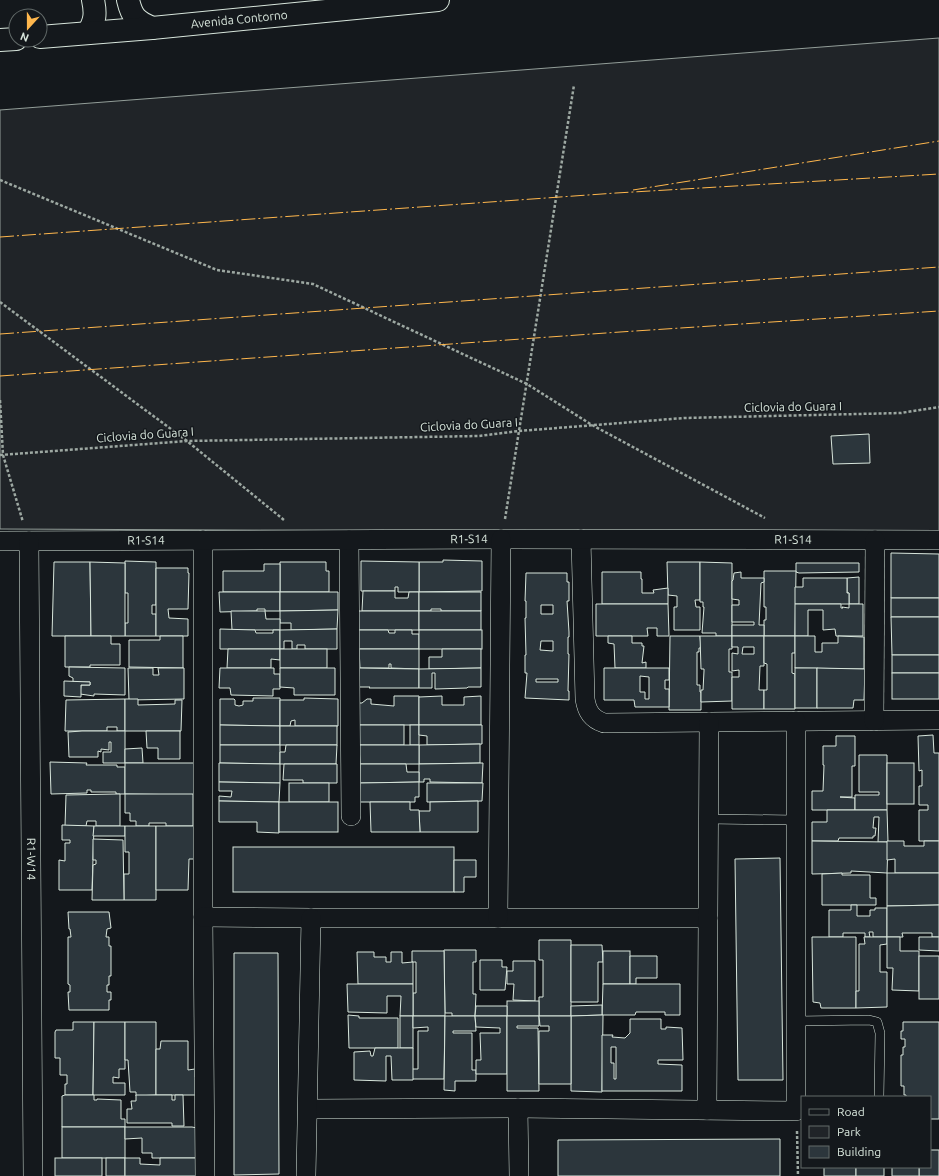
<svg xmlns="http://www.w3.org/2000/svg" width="939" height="1176" viewBox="0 0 939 1176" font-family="Ubuntu,sans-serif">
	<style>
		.green { fill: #202428; stroke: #939e99 }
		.building { fill: #2c363c; stroke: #d8e6dc; fill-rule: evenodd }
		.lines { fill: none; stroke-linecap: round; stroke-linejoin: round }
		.service-casing { stroke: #d8e6dc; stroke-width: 10 }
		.minor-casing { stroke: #d8e6dc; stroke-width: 20 }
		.secondary-casing { stroke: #d8e6dc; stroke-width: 24 }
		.path { stroke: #9da8a2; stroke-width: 2.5; stroke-dasharray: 3 2; stroke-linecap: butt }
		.service { stroke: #14181c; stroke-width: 9 }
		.minor { stroke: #14181c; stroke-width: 19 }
		.secondary { stroke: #14181c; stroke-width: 22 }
		.power { stroke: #ffb74d; stroke-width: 1; stroke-dasharray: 14 3 2 3; stroke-linecap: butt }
		.labels { text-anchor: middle; stroke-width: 3; stroke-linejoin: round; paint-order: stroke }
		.street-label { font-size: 12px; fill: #d8e6dc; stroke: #14181c }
	</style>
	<rect width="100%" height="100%" fill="#14181c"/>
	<path class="green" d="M939 38V533L0 529V110Z"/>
	<g class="building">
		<path d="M869 434 870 463 833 464 831 436Z"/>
		<path d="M891 553 939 554V598H891Z"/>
		<path d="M443 560 482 561V591L419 592V562H443Z"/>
		<path d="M125 561 156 562V605H152V614H156V636H125V623H128V593H125Z"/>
		<path d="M361 561 419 562V592H398V587H395V591H361Z"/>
		<path d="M54 562H90L91 636H52Z"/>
		<path d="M90 562 125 563V636H91Z"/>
		<path d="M280 562H326V571H329V592H280Z"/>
		<path d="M667 562H700V600H695L696 607H700V630H674V607H677V596L668 595Z"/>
		<path d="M700 562 732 563V636H716V633H702L704 607H703V602H700Z"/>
		<path d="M796 563H859V572L799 573 796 572Z"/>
		<path d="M264 564H280V592H223V571H264Z"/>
		<path d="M156 568H188V573H189L188 609H168L169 618 188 619V636H156Z"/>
		<path d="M764 571H796L795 636H764V620H766V607H764Z"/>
		<path d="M602 572H641V579H642V593H654L653 590 668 588V604H602Z"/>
		<path d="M741 572V578H764V582L761 583 759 625H764V636H732V625H754V622H732V605H739V600L732 599V581L733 580 734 573Z"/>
		<path d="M526 573H567V582H569V601H567L569 632V637H568V654H569L568 691H569V700L525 698 527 673H525V655H526L525 618H526V601H525ZM541 605H553V614H541ZM541 641H553V651L540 650ZM536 679H558V682H536Z"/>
		<path d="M859 577V604H849V593H847V578Z"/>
		<path d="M803 578H847V593H849V604H795V587H803Z"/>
		<path d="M363 591H395V598H408L409 592H419V611H362Z"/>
		<path d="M219 592H280V611H265V609H257V611L220 612Z"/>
		<path d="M280 592H338V610L280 611Z"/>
		<path d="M419 592H481V611H441V609H431V611H419Z"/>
		<rect x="891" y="598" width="48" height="19"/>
		<path d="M596 604H668L669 636H657V628H647L648 636H596Z"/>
		<path d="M795 604H841V608H843L842 607 849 608V604H863V636H836L835 629 823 630V610H808V636H795Z"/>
		<path d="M338 610 337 629 291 630V623H280V611Z"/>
		<path d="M231 611H265L266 619H280V630H232Z"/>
		<rect x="358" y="611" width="61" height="19"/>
		<rect x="419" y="611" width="62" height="19"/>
		<path d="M891 617H939V655H892Z"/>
		<path d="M220 629 255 630 256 633H273V630H280V649H220Z"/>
		<path d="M337 629V649H305V645H297V649H292V641H284V649H280V630Z"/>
		<path d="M358 630H388L389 633H395V630H412V634H419V649H358Z"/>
		<rect x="419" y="630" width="63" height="19"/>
		<path d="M65 636H111V644H120V665H90V667H65Z"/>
		<path d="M160 636H183V668L129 667V640H160Z"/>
		<path d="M608 636H632V643H642V646H644L642 663 646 662V668H615L614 644 608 643Z"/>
		<path d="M670 636H700L701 648H699V652H697V685H700V692H701V710H669Z"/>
		<path d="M700 636H732V649H729V672H732V701L701 702V690H703L704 671V669H701Z"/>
		<path d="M732 636H764V666H760L759 690H764V709H732V677H739V670L732 671V653L738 654V647H732ZM743 647H754V654H742Z"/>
		<path d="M764 636H795V653H792V673L795 674V709H764V690H767V664L764 663Z"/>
		<path d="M795 636H815V652H822V643H838V636L864 637V669L795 668Z"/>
		<path d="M228 649H280V660L271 659V668H227Z"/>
		<rect x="280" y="649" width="47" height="19"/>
		<path d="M359 649H419V669L391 668V664H389V668H360Z"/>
		<path d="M442 649H481V668L429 669V657H442Z"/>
		<rect x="892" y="655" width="47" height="18"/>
		<path d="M69 667 125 668V695L94 694V696L80 694 81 685H90V682H73V678L69 676Z"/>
		<path d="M128 668H153V675H159L158 668H184V699L129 700Z"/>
		<path d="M220 668H274V674H280V689H273V696L231 695 230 688H219Z"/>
		<path d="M280 668H335V695H294V688L280 687Z"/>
		<path d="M359 668 419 669V688H369L370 687H359Z"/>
		<path d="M481 668V687H468L467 688 435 689V673H432V688H419V669Z"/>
		<path d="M604 668H669V680H665V689H669V707H635L634 700H604ZM640 676 649 677V699H645V692H640Z"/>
		<rect x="795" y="668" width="22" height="40"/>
		<path d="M817 668 865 669 864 700H854L853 708H817Z"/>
		<rect x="892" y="673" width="47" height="26"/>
		<path d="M64 681 90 682V685H81V697L64 696Z"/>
		<path d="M394 696H419V725H359V703H362L367 699H371V704L394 706Z"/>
		<path d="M442 696V705H464V697L481 696V725H419V697Z"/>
		<path d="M253 698H280V726L220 725V699H234L235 700V705L239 706 243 705V701H253Z"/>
		<path d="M304 698 338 699V726H295V720L291 721 290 726H280V700H304Z"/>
		<path d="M125 699V731H117V727H107V731H65L66 700Z"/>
		<path d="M125 699H138V705L175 704V700H182L181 731H125Z"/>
		<path d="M220 725 280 726V745H220Z"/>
		<rect x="359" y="725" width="45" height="20"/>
		<rect x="410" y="725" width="9" height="20"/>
		<path d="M419 725H482V744L427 745V736L419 735Z"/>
		<rect x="280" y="726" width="57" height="19"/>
		<path d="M82 731H125V763H103V752H111V742H109V750L101 749V752L98 751V757H69L68 732Z"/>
		<path d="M146 731H180V759H158V748H147Z"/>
		<path d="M933 735 934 753H939V841H919V810H928V805H919V786H922V770L919 771 918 736Z"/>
		<path d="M836 736H855V766H852V797H840L855 798V810H812V791H823L824 765H823V746H836Z"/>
		<path d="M480 744V763L419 764V745Z"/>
		<path d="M220 745H280V764L220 763Z"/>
		<path d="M286 745H337L336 764H280V752H285Z"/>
		<path d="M359 745H419V764H360Z"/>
		<path d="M142 748 143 763H125V749Z"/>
		<path d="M859 755H887V810H855V795H879V792H859Z"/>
		<path d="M50 762 87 763 86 765H117V767H125V794H116V792H91V790H87V793L51 794Z"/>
		<path d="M125 763H194L195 795 125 794Z"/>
		<path d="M219 763 280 764V783L219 782Z"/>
		<path d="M483 763 482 783 430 782V779H424V782H419V764Z"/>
		<rect x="887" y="763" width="27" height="41"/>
		<path d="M284 764H337V783H303V780H283Z"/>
		<path d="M360 764H406L407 772H419V782L360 783Z"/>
		<path d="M219 782 280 783 279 802 219 801V796L231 797 232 791H219Z"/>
		<path d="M419 782V797H415V802H359L360 783Z"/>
		<rect x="289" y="783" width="40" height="19"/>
		<path d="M427 783H483L482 801 427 802Z"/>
		<path d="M116 794H120V826H96V821H87L86 826H65L66 795Z"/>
		<path d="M125 794H193V826H166V823H149V826H136V821H130V813H125Z"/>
		<path d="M219 801 279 802V833L257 832V822H219Z"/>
		<path d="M478 801V832H420L419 811H430V802Z"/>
		<rect x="279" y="802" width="59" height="30"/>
		<path d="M370 802H410V810H419L420 832H371Z"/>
		<path d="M827 810H887L888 842H878L879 817H874L873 828H876L875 836H873V838H839L838 841H812V822H827Z"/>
		<path d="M62 825 94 826 92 890H59V860L65 861V843H70V840H62Z"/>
		<path d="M94 826H125V836H93Z"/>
		<path d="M125 826H156V900H124V874H129V852H125Z"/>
		<path d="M156 826H195L203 859H189L188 890H156Z"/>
		<path d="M93 839 123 840 124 900H92L93 865 96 864V860H93Z"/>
		<path d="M812 841 888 842 887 873 851 871V873L812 874Z"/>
		<path d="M887 841H904V846H924V841H939V873H895V859L887 860Z"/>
		<rect x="233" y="847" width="221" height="45"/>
		<path d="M780 858 783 1080H738L735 859Z"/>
		<path d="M454 860H476V877H464V892H454Z"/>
		<path d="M842 873V875H870V898H876V905H822V874Z"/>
		<path d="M887 873H939V905L887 906Z"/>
		<path d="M851 905H857V916H870V910H875V908H887V937H873V932H869L870 937H865V933H843V937H829V910H851Z"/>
		<path d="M939 905V937H932V933H902L903 937H887V906Z"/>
		<path d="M68 912H109L111 928 107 929 106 937H109V946H111V976H109V985H107V992H111V1000H109V1010H69L68 992H70V985L68 984V937H71L70 929H69Z"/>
		<path d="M812 937H856V1008H821L820 1003 813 1002Z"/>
		<path d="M864 937H887V944L880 945V972H887V1007L856 1008V991H859V944H865Z"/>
		<path d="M887 937H900V951H919V991L892 990 893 968H887Z"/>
		<path d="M919 937H939V951L919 950Z"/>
		<path d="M539 940H571V1016H539V997H543V960H539Z"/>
		<path d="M571 945H602L603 962H598V1002H571Z"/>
		<path d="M444 950H476V962H473V994H476L475 1016H452V1013H445Z"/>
		<path d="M412 951H444L445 1016H413V993H416V962H412Z"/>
		<rect x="603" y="951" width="27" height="33"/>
		<path d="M357 952H374V957H386V962H391V952H402V963L413 962V984H358Z"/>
		<path d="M234 953H278L279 1174 234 1175Z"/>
		<path d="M630 956H657V978H636V984H630Z"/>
		<rect x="919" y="956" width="20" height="43"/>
		<path d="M480 960H502V967H507L505 990H480Z"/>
		<path d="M513 961H535V1001L513 1000 514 984H507V971H513Z"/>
		<path d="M347 984H413V1016H400L401 996H387V1013L348 1012Z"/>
		<path d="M603 984H680V1015H665V1012H636L635 1015H602Z"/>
		<rect x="507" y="1001" width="32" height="15"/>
		<path d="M602 1005V1015L571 1016V1006Z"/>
		<path d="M476 1006H507V1016H475Z"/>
		<path d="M348 1015 359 1016V1018H398V1048H349Z"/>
		<path d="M603 1015 602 1092 571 1091V1016Z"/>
		<rect x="400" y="1016" width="13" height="32"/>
		<path d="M413 1016H445L444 1079H412V1069H418V1031H428V1027L413 1028Z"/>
		<path d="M445 1016H475L476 1031H453V1033H472V1070H476V1081H455V1091L444 1090Z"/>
		<path d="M475 1016H507V1074H476V1060H481L480 1033H500V1028L476 1027Z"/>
		<path d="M507 1016H539V1026H517V1028H538L539 1091H507Z"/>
		<path d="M539 1016H571V1084H539V1031H549V1026H540Z"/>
		<path d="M630 1019H661V1029H666V1027L682 1028 683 1060H658V1064L682 1065V1091H602V1035H613L612 1037 625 1038 630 1033ZM611 1047H616V1079H614V1063H611Z"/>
		<path d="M73 1022H94L93 1095H65V1084H67V1075H60V1058H55V1032L56 1030H73Z"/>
		<path d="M94 1022H125V1069H119V1078L113 1077V1083H125V1095H93Z"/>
		<path d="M125 1022H156V1095L136 1096V1092H130L128 1060H125Z"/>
		<path d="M903 1022H939V1119H930V1097H906V1095H904V1086H901V1055H903V1047H905V1039H901V1031H903Z"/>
		<path d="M161 1041H188V1070L195 1069V1077H197L196 1095H156V1049H160Z"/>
		<path d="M375 1048H413V1080H392L391 1056H386V1081L354 1080V1052L370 1051 371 1056H373Z"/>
		<path d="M65 1095H94V1100H97V1099L121 1100V1119H125V1127H62V1096Z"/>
		<path d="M136 1095H172V1100H175V1095H183L184 1126H172V1123H127V1109H132L131 1101H136Z"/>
		<rect x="62" y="1127" width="63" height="31"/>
		<path d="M125 1127H192L197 1128V1158H152V1153H142V1138L125 1139Z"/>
		<path d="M780 1139V1176H558V1140Z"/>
		<path d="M930 1150H939V1176H919V1167H930Z"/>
		<rect x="55" y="1158" width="47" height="18"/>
		<rect x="106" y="1158" width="19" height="18"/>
		<path d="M125 1158H140V1164L160 1165V1158H196L197 1176H125Z"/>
		<rect x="824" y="1167" width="32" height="9"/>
		<rect x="856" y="1167" width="28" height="9"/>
		<rect x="892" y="1167" width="27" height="9"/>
	</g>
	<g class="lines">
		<defs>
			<g id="service">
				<path d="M709 819 796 820"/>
				<path d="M796 1021 869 1020 877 1022 880 1033 879 1097"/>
			</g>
			<g id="minor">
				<path d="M581 539 585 699C587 712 592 719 604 723L939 720"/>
				<path d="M203 540V917L205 1176"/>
				<path d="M349 540 351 816"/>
				<path id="s1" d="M0 541 501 539 939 540"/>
				<path id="s2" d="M29 541 33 1176"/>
				<path d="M874 721 875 540"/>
				<path d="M203 917 311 918H708"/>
				<path d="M498 918 501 539"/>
				<path d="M518 1108 519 1176"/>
				<path d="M308 1109 518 1108 796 1111V721"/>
				<path d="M707 1110 709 722"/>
				<path d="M306 1176 311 918"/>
			</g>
			<g id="secondary">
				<path d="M128 0C132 17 136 21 152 28"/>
				<path d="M88 33C95 21 96 14 93 0"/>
				<path id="s3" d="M40 37 152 28 438 0"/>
				<path d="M0 40 16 39"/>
			</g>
		</defs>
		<use href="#service" class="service-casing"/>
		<use href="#minor" class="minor-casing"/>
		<use href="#secondary" class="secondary-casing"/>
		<g class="path">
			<path d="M0 180 217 270 313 284 527 384 592 425 765 518"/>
			<path d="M0 302 187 441 284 520"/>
			<path d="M0 400 3 455 23 522"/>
			<path d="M0 455 187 441 479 436 519 431 684 418 901 413 939 407"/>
			<path d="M505 519 574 85"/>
			<path d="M797 1131 798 1176"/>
		</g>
		<use href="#service" class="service"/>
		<use href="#minor" class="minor"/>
		<use href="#secondary" class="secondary"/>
		<g class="power">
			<path d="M633 190 939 141"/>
			<path d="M0 237 616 193 939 174"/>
			<path d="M0 334 939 267"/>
			<path d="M0 376 620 332 939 311"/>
		</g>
	</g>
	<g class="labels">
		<g class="street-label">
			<text dy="4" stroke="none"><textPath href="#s3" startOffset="200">Avenida Contorno</textPath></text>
			<text transform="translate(793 407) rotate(-1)" y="4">Ciclovia do Guara I</text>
			<text transform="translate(469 425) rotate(-3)" y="4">Ciclovia do Guara I</text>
			<text transform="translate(145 435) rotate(-4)" y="4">Ciclovia do Guara I</text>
			<text dy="4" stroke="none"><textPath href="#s1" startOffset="469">R1-S14</textPath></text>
			<text dy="4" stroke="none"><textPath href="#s1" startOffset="146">R1-S14</textPath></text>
			<text dy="4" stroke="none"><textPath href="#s1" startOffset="793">R1-S14</textPath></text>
			<text dy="4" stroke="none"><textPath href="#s2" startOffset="318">R1-W14</textPath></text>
		</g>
	</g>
	<rect x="801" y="1096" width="130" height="72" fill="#14181c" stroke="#626a69"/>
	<rect x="809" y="1109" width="20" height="6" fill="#14181c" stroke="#626a69"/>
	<text x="837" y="1116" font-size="12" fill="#d8e6dc">Road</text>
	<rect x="809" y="1126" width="20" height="12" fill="#202428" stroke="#626a69"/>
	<text x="837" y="1136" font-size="12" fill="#d8e6dc">Park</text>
	<rect x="809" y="1146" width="20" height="12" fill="#2c363c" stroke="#626a69"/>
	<text x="837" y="1156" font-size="12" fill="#d8e6dc">Building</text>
	<g transform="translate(28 28) rotate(201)"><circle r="19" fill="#14181c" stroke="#626a69"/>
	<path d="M0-3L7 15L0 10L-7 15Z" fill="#ffb74d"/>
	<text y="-6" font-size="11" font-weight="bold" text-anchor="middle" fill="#d8e6dc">N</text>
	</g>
</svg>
